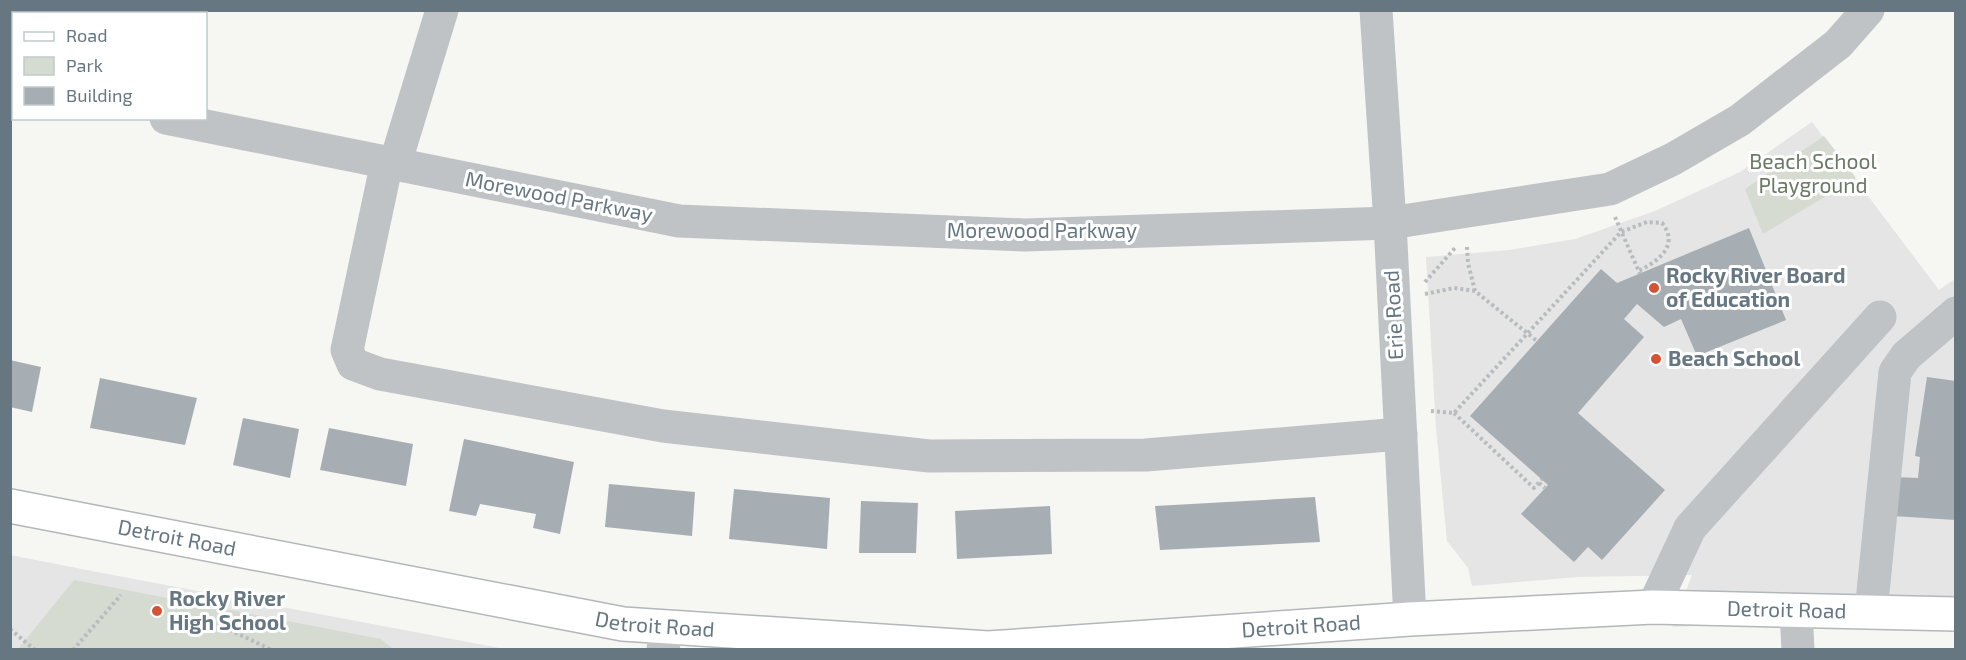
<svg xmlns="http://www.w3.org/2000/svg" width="1966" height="660" viewBox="0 0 1966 660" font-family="'Exo 2',sans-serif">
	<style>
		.built { fill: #e4e5e4 }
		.green { fill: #d6dbd2 }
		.building { fill: #a7aeb3 }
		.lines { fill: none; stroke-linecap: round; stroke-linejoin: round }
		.major-casing { stroke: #b3b7ba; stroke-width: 36 }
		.path { stroke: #b9bcbe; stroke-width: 4; stroke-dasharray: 3 3; stroke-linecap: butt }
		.minor { stroke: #bfc3c6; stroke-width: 33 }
		.major { stroke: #fff; stroke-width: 33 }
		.poi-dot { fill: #d65232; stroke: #fff; stroke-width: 2 }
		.labels { text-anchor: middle; stroke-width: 6; stroke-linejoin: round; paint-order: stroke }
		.park-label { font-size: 21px; fill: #6a7965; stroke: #fff }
		.street-label { font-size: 21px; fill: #677782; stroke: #fff }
		.poi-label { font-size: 21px; font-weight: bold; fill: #677782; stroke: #fff; text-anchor: start }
	</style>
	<rect width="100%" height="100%" fill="#f6f6f3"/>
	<g class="built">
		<path d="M1812 122 1939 290 1955 279V629L1741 624 1672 627 1692 575 1577 577 1472 586 1468 568 1447 541 1436 428 1426 257 1509 250 1575 239 1655 211 1740 172Z"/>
		<path d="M10 555 102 573 505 649H11Z"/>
	</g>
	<g class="green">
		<path d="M1824 136 1856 178 1763 234 1745 189Z"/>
		<path d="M74 580 381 639 393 649H18Z"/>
	</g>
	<g class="building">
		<path d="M1749 228 1786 320 1697 356 1681 319 1664 327 1637 304 1624 319 1644 337 1578 413 1665 490 1602 560 1588 547 1574 562 1521 514 1548 485 1470 416 1601 269 1617 283Z"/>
		<path d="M10 360 41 367 32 412 10 407Z"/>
		<path d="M1927 377 1956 381V520L1893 516V477L1918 478 1920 457 1915 456Z"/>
		<path d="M100 378 197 398 185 445 90 428Z"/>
		<path d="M243 418 299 429 290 478 233 465Z"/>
		<path d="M329 428 413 444 406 486 320 470Z"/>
		<path d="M464 439 574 462 560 534 533 528 536 514 480 504 476 516 449 511Z"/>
		<path d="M609 484 695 492 692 536 605 527Z"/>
		<path d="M734 489 830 498 827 549 729 539Z"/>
		<path d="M1315 497 1320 542 1160 550 1155 506Z"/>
		<path d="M861 501 918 503 916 553H859Z"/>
		<path d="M1050 506 1052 554 957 559 955 511Z"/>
	</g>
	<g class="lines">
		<defs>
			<g id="major">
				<path id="s1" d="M10 506 623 624 988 648 1410 619 1653 607 1956 614"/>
			</g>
		</defs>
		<use href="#major" class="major-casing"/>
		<g class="path">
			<path d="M1615 217 1640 274"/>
			<path d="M1467 247 1468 263 1475 291"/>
			<path d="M1425 282 1455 248"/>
			<path d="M1425 294 1454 288 1475 291 1537 341"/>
			<path d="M1431 411 1454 413 1621 232 1647 222 1662 223C1680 245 1658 262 1638 271"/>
			<path d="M1454 413 1534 488 1542 479"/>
			<path d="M1539 483 1545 488"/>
			<path d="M188 623 230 630 272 650"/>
			<path d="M10 629 35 650"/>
			<path d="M73 650 121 595"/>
		</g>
		<g class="minor">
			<path d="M1376 10 1390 223 1410 619"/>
			<path d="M10 88H14"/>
			<path d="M166 118 679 221 1025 235 1390 223 1610 189 1673 159 1740 120 1838 44 1868 10"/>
			<path d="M387 162 347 350 353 364 380 374 663 426 929 456 1146 455 1401 434"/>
			<path d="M395 164 442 10"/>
			<path d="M1653 607 1690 528 1880 317"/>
			<path d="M1796 611 1798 650"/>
			<path d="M1871 612 1895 372 1906 356 1956 313"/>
			<path d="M663 650 666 627"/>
		</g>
		<use href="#major" class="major"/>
	</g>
	<g class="poi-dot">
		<circle cx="1654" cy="288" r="6"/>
		<circle cx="1656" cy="359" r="6"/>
		<circle cx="157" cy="611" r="6"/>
	</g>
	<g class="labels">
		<g class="park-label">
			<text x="1813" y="169">Beach School<tspan x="1813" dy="24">Playground</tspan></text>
		</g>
		<g class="street-label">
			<text transform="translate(559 197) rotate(11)" y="7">Morewood Parkway</text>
			<text x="1042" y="238">Morewood Parkway</text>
			<text transform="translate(1394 315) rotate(-93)" y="7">Erie Road</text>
			<text dy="7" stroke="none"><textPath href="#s1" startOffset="170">Detroit Road</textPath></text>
			<text dy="7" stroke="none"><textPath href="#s1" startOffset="1790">Detroit Road</textPath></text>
			<text dy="7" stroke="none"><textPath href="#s1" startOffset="656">Detroit Road</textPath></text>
			<text dy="7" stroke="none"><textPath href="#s1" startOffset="1304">Detroit Road</textPath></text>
		</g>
		<g class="poi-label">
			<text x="1666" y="283">Rocky River Board<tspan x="1666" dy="24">of Education</tspan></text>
			<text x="1668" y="366">Beach School</text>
			<text x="169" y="606">Rocky River<tspan x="169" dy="24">High School</tspan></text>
		</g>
	</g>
	<rect width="1966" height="660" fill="none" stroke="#677782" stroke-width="24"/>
	<rect x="12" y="12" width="195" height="108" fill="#ffffff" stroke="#c2c9cd" stroke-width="1.5"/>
	<rect x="24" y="32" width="30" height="9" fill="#ffffff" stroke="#c2c9cd" stroke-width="1.5"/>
	<text x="66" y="42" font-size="18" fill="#677782">Road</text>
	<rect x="24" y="57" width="30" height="18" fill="#d6dbd2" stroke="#c2c9cd" stroke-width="1.5"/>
	<text x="66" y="72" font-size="18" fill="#677782">Park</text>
	<rect x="24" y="87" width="30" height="18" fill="#a7aeb3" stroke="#c2c9cd" stroke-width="1.5"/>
	<text x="66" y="102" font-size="18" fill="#677782">Building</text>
</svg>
